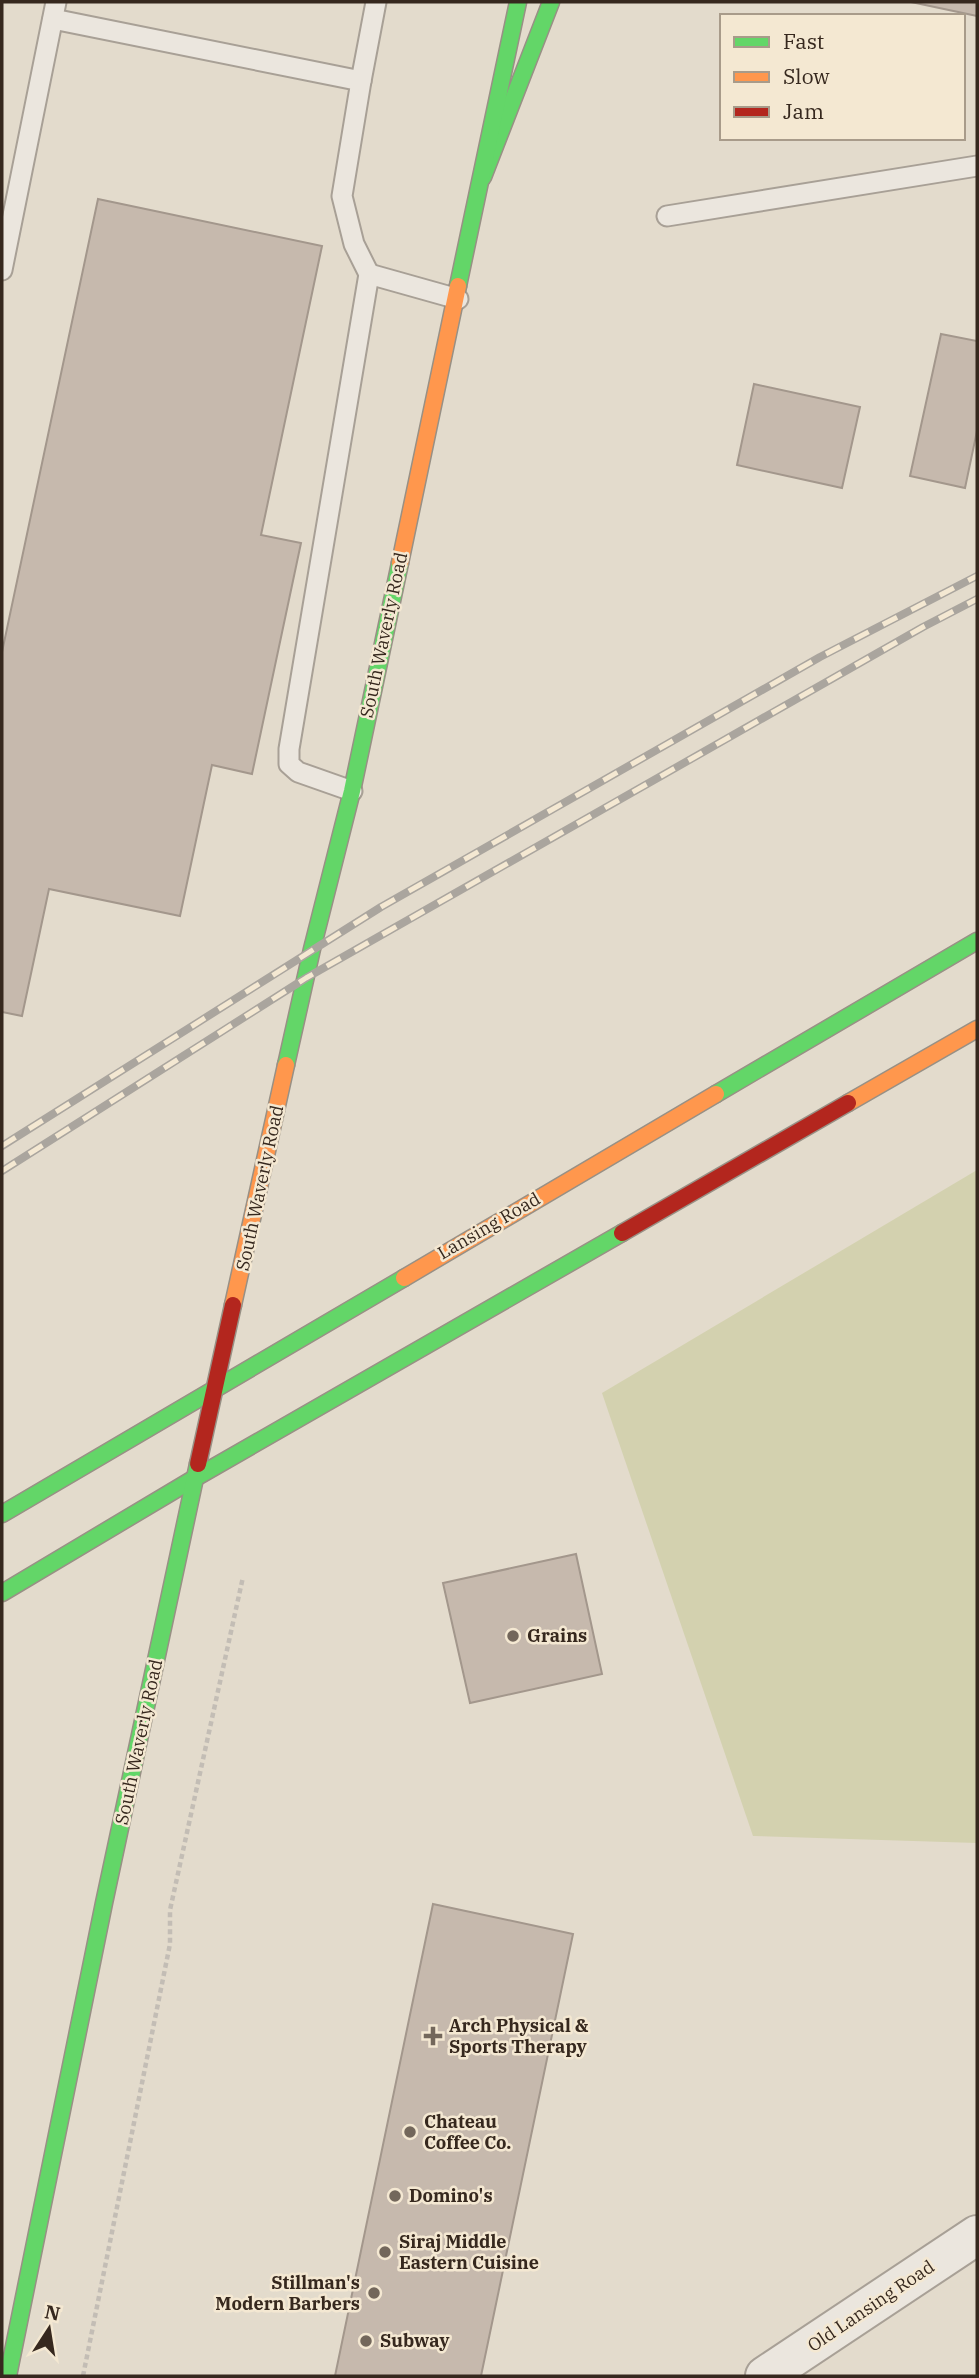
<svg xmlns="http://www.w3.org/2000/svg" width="979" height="2378" viewBox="0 0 979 2378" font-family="'IBM Plex Serif',serif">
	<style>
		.green { fill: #d3d1af }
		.building { fill: #c6b9ad; stroke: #a3978c; stroke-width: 2 }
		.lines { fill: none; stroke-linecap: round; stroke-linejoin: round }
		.lane-casing { stroke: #a8a096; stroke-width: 23 }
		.street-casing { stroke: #a8a096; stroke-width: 42 }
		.fast-casing { stroke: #989085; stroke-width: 19 }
		.slow-casing { stroke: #989085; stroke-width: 19 }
		.jam-casing { stroke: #989085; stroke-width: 19 }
		.path { stroke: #c3bdb5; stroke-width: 4.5; stroke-dasharray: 5 3.5; stroke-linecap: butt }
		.lane { stroke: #ebe6de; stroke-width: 19 }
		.street { stroke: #ebe6de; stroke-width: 38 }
		.fast { stroke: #63d668; stroke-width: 16 }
		.slow { stroke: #ff974d; stroke-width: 16 }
		.jam { stroke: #b3261e; stroke-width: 16 }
		.rail-casing { stroke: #aaa59e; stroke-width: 8 }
		.rail { stroke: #f4e8d2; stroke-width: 5; stroke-dasharray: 16; stroke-linecap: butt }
		.poi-dot { fill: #73675b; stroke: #f4e8d2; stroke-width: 2.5 }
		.labels { text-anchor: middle; stroke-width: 5; stroke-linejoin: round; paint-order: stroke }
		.street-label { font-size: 18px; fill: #36281e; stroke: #f4e8d2 }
		.poi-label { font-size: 18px; font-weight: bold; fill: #36281e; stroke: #f4e8d2; text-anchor: start }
	</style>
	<rect width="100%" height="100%" fill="#e3dbcc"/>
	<path class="green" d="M977 1170V1843L753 1836 602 1393Z"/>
	<g class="building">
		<path d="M911 2H977V16Z"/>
		<path d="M98 199 322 246 261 535 301 543 252 774 212 765 180 916 49 889 22 1016 2 1012V652Z"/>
		<path d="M941 334 977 341V431L965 488 910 476Z"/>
		<path d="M754 384 860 407 842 488 737 465Z"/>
		<path d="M576 1554 602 1674 470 1703 443 1583Z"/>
		<path d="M433 1904 573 1934 481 2376H335Z"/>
	</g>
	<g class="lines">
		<defs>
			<g id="lane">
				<path d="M53 19 361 81 342 196 354 244 369 274"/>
				<path d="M361 81 376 2"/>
				<path d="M667 216 977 166"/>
				<path d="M2 270 56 2"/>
				<path d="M352 791 298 772 289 764V749L369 274 458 299"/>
			</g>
			<path id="street" d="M765 2376 977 2235"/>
			<g id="fast">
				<path d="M483 177 551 2"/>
				<path d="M458 286 518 2"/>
				<path d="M286 1065 312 949 352 791 400 563"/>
				<path d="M716 1094 977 941"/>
				<path d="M2 1514 404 1278"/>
				<path d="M2 1593 195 1478 622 1233"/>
				<path d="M8 2376 104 1903 198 1464"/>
			</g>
			<g id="slow">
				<path d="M400 563 458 286"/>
				<path d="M848 1103 977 1029"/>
				<path d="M404 1278 716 1094"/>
				<path d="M233 1305 286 1065"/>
			</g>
			<g id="jam">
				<path d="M622 1233 848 1103"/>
				<path d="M198 1464 233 1305"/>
			</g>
		</defs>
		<use href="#lane" class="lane-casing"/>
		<use href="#street" class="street-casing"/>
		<use href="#fast" class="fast-casing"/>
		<use href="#slow" class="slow-casing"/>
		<use href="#jam" class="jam-casing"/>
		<path class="path" d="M83 2376 170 1944V1910L243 1577"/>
		<use href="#lane" class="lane"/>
		<use href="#street" class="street"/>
		<use href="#fast" class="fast"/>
		<use href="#slow" class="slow"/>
		<use href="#jam" class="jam"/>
		<defs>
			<g id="rail">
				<path d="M2 1146 381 907 820 657 977 576"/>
				<path d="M2 1171 306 978 923 627 977 599"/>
			</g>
		</defs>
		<use href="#rail" class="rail-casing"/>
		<use href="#rail" class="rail"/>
	</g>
	<g class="poi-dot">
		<circle cx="513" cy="1636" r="7"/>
		<path d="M429.5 2025.5h7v7h7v7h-7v7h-7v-7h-7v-7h7z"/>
		<circle cx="410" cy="2132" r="7"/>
		<circle cx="395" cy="2196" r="7"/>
		<circle cx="385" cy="2252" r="7"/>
		<circle cx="374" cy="2293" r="7"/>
		<circle cx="366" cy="2341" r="7"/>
	</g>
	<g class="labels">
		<g class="street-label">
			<text transform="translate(384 635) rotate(-78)" y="6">South Waverly Road</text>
			<text transform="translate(260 1188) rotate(-78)" y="6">South Waverly Road</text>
			<text transform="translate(489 1226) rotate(-30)" y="6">Lansing Road</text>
			<text transform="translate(139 1742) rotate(-78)" y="6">South Waverly Road</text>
			<text transform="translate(871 2306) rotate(-34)" y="6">Old Lansing Road</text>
		</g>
		<g class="poi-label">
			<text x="527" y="1642">Grains</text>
			<text x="449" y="2032">Arch Physical &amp;<tspan x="449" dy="21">Sports Therapy</tspan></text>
			<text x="424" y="2128">Chateau<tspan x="424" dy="21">Coffee Co.</tspan></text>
			<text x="409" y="2202">Domino's</text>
			<text x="399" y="2248">Siraj Middle<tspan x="399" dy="21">Eastern Cuisine</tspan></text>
			<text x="360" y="2289" text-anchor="end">Stillman's<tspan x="360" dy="21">Modern Barbers</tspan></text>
			<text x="380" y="2347">Subway</text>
		</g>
	</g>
	<rect width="979" height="2378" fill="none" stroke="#36281e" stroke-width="7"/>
	<rect x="720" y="14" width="245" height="126" fill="#f4e8d2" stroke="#a89b8a" stroke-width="2"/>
	<rect x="734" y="37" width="35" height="10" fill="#63d668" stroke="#a89b8a" stroke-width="2"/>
	<text x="783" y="49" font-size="21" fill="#36281e">Fast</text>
	<rect x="734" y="72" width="35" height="10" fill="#ff974d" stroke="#a89b8a" stroke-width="2"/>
	<text x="783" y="84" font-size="21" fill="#36281e">Slow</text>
	<rect x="734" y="107" width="35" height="10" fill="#b3261e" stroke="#a89b8a" stroke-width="2"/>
	<text x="783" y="119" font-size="21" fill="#36281e">Jam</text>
	<g transform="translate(49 2329) rotate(12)" stroke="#f4e8d2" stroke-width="5" paint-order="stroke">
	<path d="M0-5L12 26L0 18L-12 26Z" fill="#36281e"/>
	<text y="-10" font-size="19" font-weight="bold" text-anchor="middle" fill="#36281e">N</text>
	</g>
</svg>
